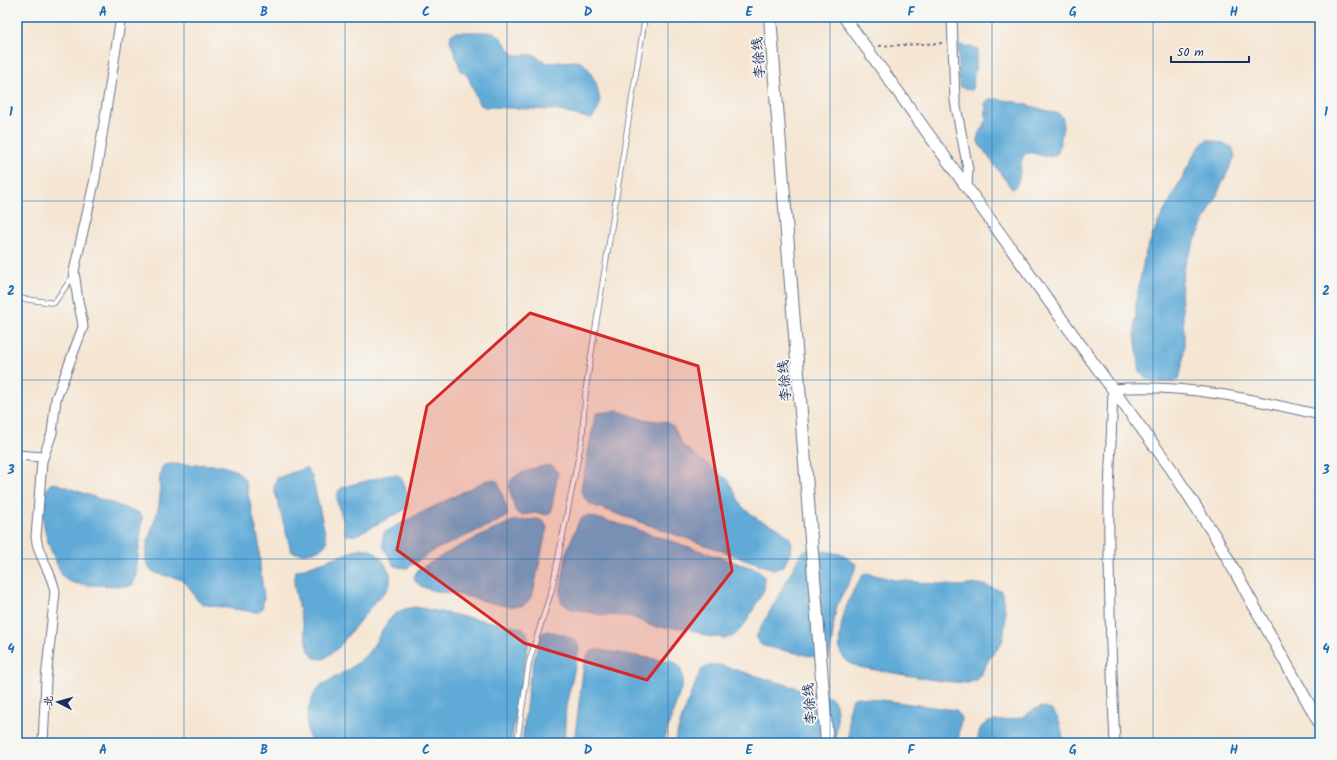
<svg xmlns="http://www.w3.org/2000/svg" width="1337" height="760" viewBox="0 0 1337 760" font-family="Kalam,'LXGW WenKai TC',sans-serif">
	<style>
		.water { fill: #60aad7; stroke: #3e6c9a }
		.lines { fill: none; stroke-linecap: round; stroke-linejoin: round }
		.service-casing { stroke: #676f87; stroke-width: 6 }
		.minor-casing { stroke: #676f87; stroke-width: 11 }
		.tertiary-casing { stroke: #676f87; stroke-width: 13 }
		.secondary-casing { stroke: #676f87; stroke-width: 14 }
		.path { stroke: #676f87; stroke-width: 2; stroke-dasharray: 3 3; stroke-linecap: butt }
		.service { stroke: #fff; stroke-width: 4.5 }
		.minor { stroke: #fff; stroke-width: 9 }
		.tertiary { stroke: #fff; stroke-width: 11 }
		.secondary { stroke: #fff; stroke-width: 12 }
		.marked { fill: #d62828; fill-opacity: 0.2; stroke: #d62828; stroke-width: 3; stroke-linejoin: round }
		.grid { fill: none; stroke: #1f6fb2; stroke-width: 1; stroke-opacity: 0.55 }
		.labels { text-anchor: middle; stroke-width: 3.5; stroke-linejoin: round; paint-order: stroke }
		.street-label { font-size: 14px; fill: #1b2f5e; stroke: #f6f6f2 }
		.neatline { fill: none; stroke: #1f6fb2; stroke-width: 1.5 }
		.grid-label { font-size: 13px; text-anchor: middle; font-weight: bold; fill: #1f6fb2 }
	</style>
	<rect width="100%" height="100%" fill="#f6f6f2"/>
	<filter id="ink" filterUnits="userSpaceOnUse"><feTurbulence type="fractalNoise" baseFrequency=".025" numOctaves="2"/><feDisplacementMap in="SourceGraphic" scale="8" xChannelSelector="R" yChannelSelector="G"/><feConvolveMatrix kernelMatrix="1 2 1 2 8 2 1 2 1" color-interpolation-filters="sRGB"/></filter>
	<filter id="wash" filterUnits="userSpaceOnUse"><feTurbulence type="fractalNoise" baseFrequency=".012" numOctaves="4" result="noise"/><feDisplacementMap in="SourceGraphic" scale="16" xChannelSelector="R" yChannelSelector="G"/><feGaussianBlur stdDeviation="0.9" result="paint"/><feColorMatrix in="noise" values="0 0 0 0 0 0 0 0 0 0 0 0 0 0 0 0 0 1.4 0 .05"/><feComposite in="paint" operator="in"/></filter>
	<g filter="url(#wash)">
		<rect width="100%" height="100%" fill="#f5e5d2"/>
		<g class="water">
			<path d="M455 32H494L500 37 514 55H535L547 63 574 61 581 62 585 65 589 70 596 83 600 100 598 110 592 118H588L555 110 485 107 479 104 469 79 466 74 461 71 450 40 451 35Z"/>
			<path d="M960 45 978 49 972 90C967 90 962 89 959 85L958 48Z"/>
			<path d="M989 99C1011 98 1038 109 1059 114L1063 118V127L1058 153C1050 160 1037 154 1029 152 1015 157 1025 183 1012 189L979 144C974 132 983 133 985 123 986 117 986 110 985 103Z"/>
			<path d="M1206 140H1211L1232 147 1235 156 1187 258C1176 290 1185 314 1184 345 1184 356 1182 366 1180 376L1177 380 1173 382C1162 381 1145 383 1140 372L1135 335 1136 301 1145 254 1156 227 1194 155 1199 147Z"/>
			<path d="M619 411 643 419 666 422 674 427 682 445 729 481 741 505 746 510 759 520 777 527 790 538 792 544 791 550 786 562 782 567 776 569H773L592 505C586 501 582 497 581 489L595 416 596 413Z"/>
			<path d="M171 464 220 465 237 471 245 480 259 543 260 567 264 598 262 609 258 612H254L201 604C194 598 192 588 184 582 175 574 159 578 150 569 140 559 151 533 154 522 158 513 159 504 160 495 160 486 158 471 164 465Z"/>
			<path d="M550 465 554 467 558 472 551 512 548 515 538 513 521 515 517 513 515 510 509 488 511 480 519 474 538 467Z"/>
			<path d="M305 468 307 469 312 476 327 542C324 552 299 556 291 551L274 488 277 478Z"/>
			<path d="M389 475H398C406 481 410 501 406 509L356 535H346C344 531 345 525 343 520 340 509 331 495 343 487Z"/>
			<path d="M487 480H494L498 482 507 509V516L503 519 435 550 407 568 398 567 394 565 383 546V536L385 532 413 517Z"/>
			<path d="M55 483 139 513 142 516V521L136 575 133 584 129 586C113 585 81 587 68 581 62 578 60 571 58 566 47 545 34 505 50 484Z"/>
			<path d="M586 516H589L626 526 758 570 763 575 765 581 764 590 745 624 737 633 732 637 725 638 706 636 687 628 654 627 630 616 601 615 569 608 561 602 560 595 567 550 580 519Z"/>
			<path d="M538 519 544 522 547 527 533 593C530 598 528 604 521 606 505 609 476 598 460 595 448 592 425 592 416 582 413 578 415 573 418 570L452 550 512 521Z"/>
			<path d="M362 548 371 550 377 554 383 561 390 573V584L386 591 373 604 338 648 324 659 314 658 309 651 294 585 296 571Z"/>
			<path d="M810 549 841 554 856 564C855 577 841 593 837 606 832 623 834 642 828 658L825 659 763 646C759 643 756 641 757 635L801 554 804 551Z"/>
			<path d="M866 573 895 580 959 586 979 584 1000 590C1007 598 1006 631 1002 641 1000 649 993 652 989 659 985 666 982 673 977 680L968 683 941 681 864 668C854 666 844 662 840 651 838 643 842 618 845 610 848 602 859 576 866 573Z"/>
			<path d="M415 607 522 628 527 632 529 642 525 660 511 743H313C300 729 309 697 321 685 337 676 352 669 365 656 384 637 383 610 415 607Z"/>
			<path d="M548 631 565 635 577 642 579 649 566 706 564 743H522L529 682 539 639 542 633Z"/>
			<path d="M594 650H600L674 662C682 668 684 676 682 686L663 743H574L584 664 588 654Z"/>
			<path d="M711 665H719L832 698C841 707 836 731 835 743H674L686 706 701 670Z"/>
			<path d="M858 697 956 710 961 718 958 743H849C849 732 847 709 852 700 854 697 855 698 858 697Z"/>
			<path d="M1044 707C1060 710 1061 730 1064 743H978C977 713 1000 724 1019 718 1028 716 1031 708 1044 707Z"/>
		</g>
	</g>
	<g filter="url(#ink)">
		<g class="lines">
			<defs>
				<g id="service">
					<path d="M17 298 54 303 74 275"/>
					<path d="M517 743 529 662 552 589 582 439 586 387 645 17"/>
				</g>
				<g id="minor">
					<path d="M952 17 955 101 968 169 967 186"/>
					<path d="M17 455 43 457"/>
					<path d="M43 743 46 679 55 592C52 572 38 557 36 537L42 461 52 433 56 399 83 327 82 319 78 301 74 271 95 179 121 17"/>
					<path d="M1115 743C1111 660 1108 577 1109 495 1110 459 1112 424 1113 389 1182 383 1253 399 1320 415"/>
				</g>
				<path id="tertiary" d="M844 17 1105 379 1170 467 1215 536 1320 724"/>
				<path id="secondary" d="M770 17 827 743"/>
			</defs>
			<use href="#service" class="service-casing"/>
			<use href="#minor" class="minor-casing"/>
			<use href="#tertiary" class="tertiary-casing"/>
			<use href="#secondary" class="secondary-casing"/>
			<path class="path" d="M879 46 944 43"/>
			<use href="#service" class="service"/>
			<use href="#minor" class="minor"/>
			<use href="#tertiary" class="tertiary"/>
			<use href="#secondary" class="secondary"/>
		</g>
	</g>
	<path class="marked" d="M530 313 698 366 732 571 647 680 524 643 397 550 427 406Z"/>
	<path class="grid" d="M184 17V743M345 17V743M507 17V743M668 17V743M830 17V743M992 17V743M1153 17V743M17 201H1320M17 380H1320M17 559H1320"/>
	<g class="labels">
		<g class="street-label">
			<text transform="translate(758 58) rotate(-94)" y="5">李徐线</text>
			<text transform="translate(784 381) rotate(-94)" y="5">李徐线</text>
			<text transform="translate(809 704) rotate(-94)" y="5">李徐线</text>
		</g>
	</g>
	<rect width="1337" height="760" fill="none" stroke="#f6f6f2" stroke-width="44"/>
	<g transform="translate(58 702) rotate(276)" stroke="#f6f6f2" stroke-width="3" paint-order="stroke">
	<path d="M0-3L7 15L0 10L-7 15Z" fill="#1b2f5e"/>
	<text y="-6" font-size="11" font-weight="bold" text-anchor="middle" fill="#1b2f5e">北</text>
	</g>
	<path d="M1171 56v6h78v-6" fill="none" stroke="#1b2f5e" stroke-width="2"/>
	<text x="1177" y="56" font-size="12" fill="#1b2f5e" stroke="#f6f6f2" stroke-width="3" paint-order="stroke">50 m</text>
	<rect x="22" y="22" width="1293" height="716" class="neatline"/>
	<g class="grid-label">
		<text x="103" y="16">A</text>
		<text x="264" y="16">B</text>
		<text x="426" y="16">C</text>
		<text x="588" y="16">D</text>
		<text x="749" y="16">E</text>
		<text x="911" y="16">F</text>
		<text x="1073" y="16">G</text>
		<text x="1234" y="16">H</text>
		<text x="11" y="116">1</text>
		<text x="1326" y="116">1</text>
		<text x="11" y="295">2</text>
		<text x="1326" y="295">2</text>
		<text x="11" y="474">3</text>
		<text x="1326" y="474">3</text>
		<text x="11" y="653">4</text>
		<text x="1326" y="653">4</text>
		<text x="103" y="754">A</text>
		<text x="264" y="754">B</text>
		<text x="426" y="754">C</text>
		<text x="588" y="754">D</text>
		<text x="749" y="754">E</text>
		<text x="911" y="754">F</text>
		<text x="1073" y="754">G</text>
		<text x="1234" y="754">H</text>
	</g>
</svg>
